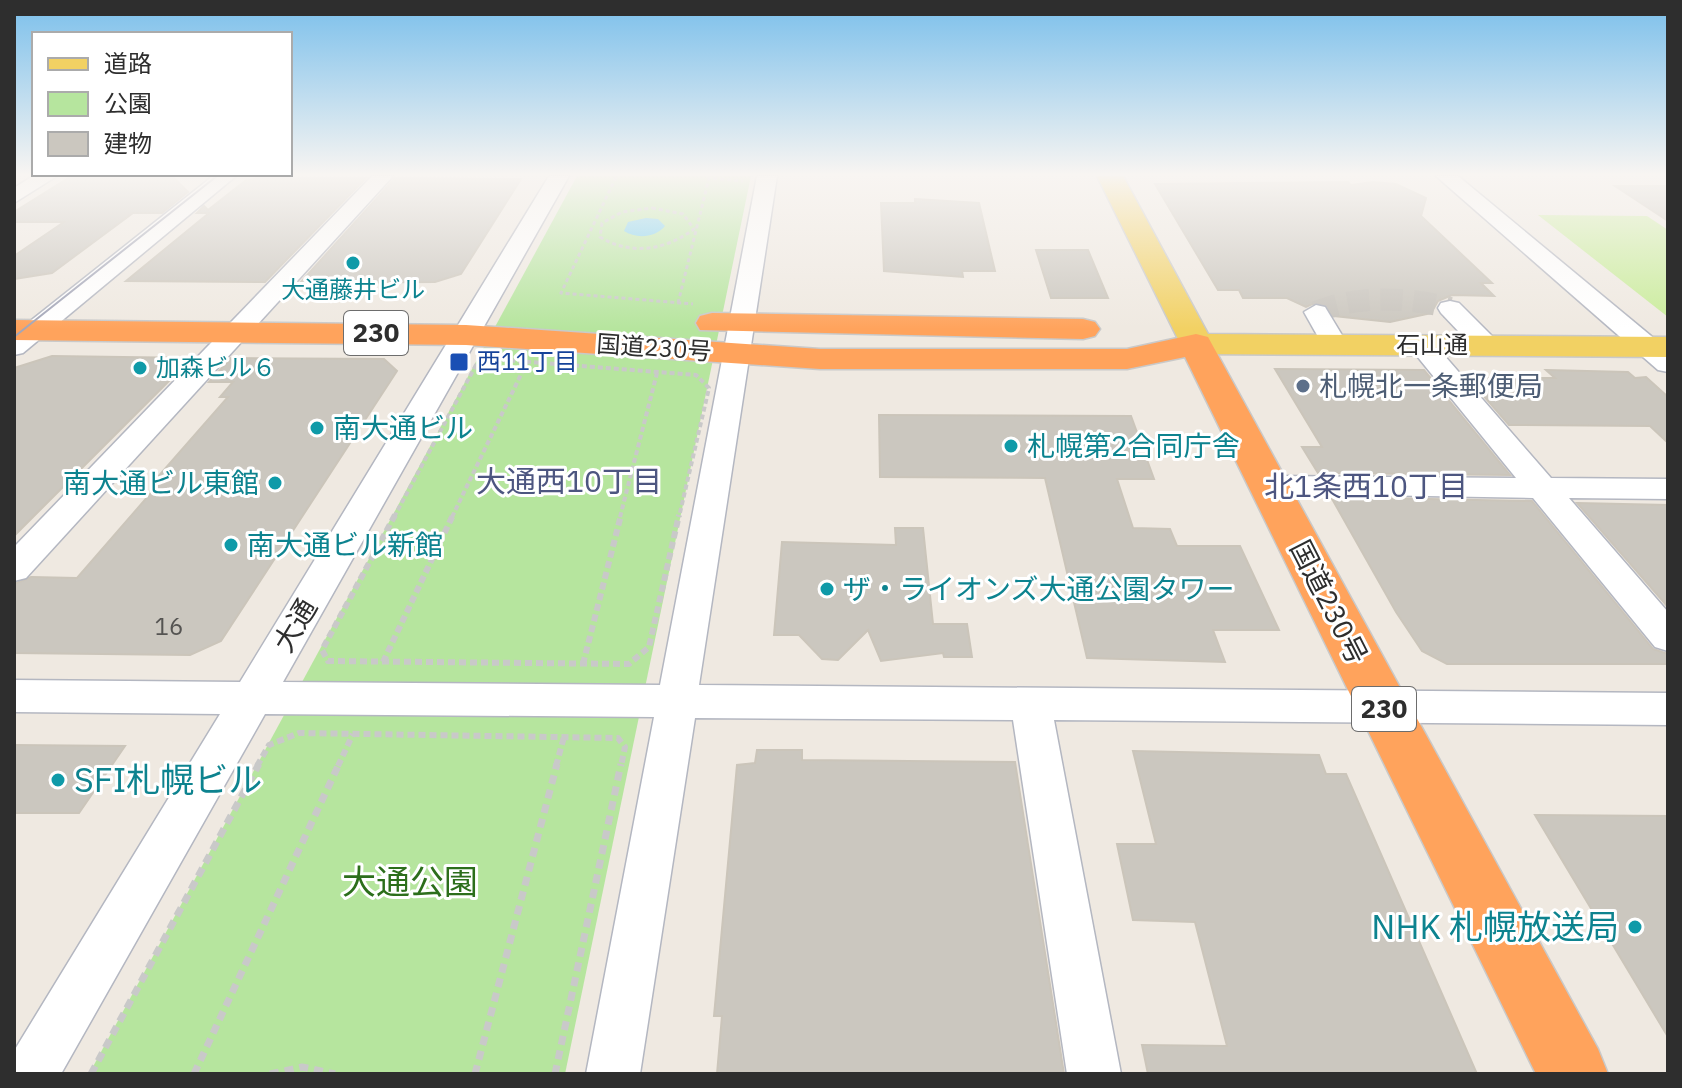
<svg xmlns="http://www.w3.org/2000/svg" width="1682" height="1088" viewBox="0 0 1682 1088" font-family="'IBM Plex Sans','Noto Sans JP',sans-serif">
	<style>
		.green { fill: #b6e59e }
		.pitch { fill: #c9ec9a }
		.water { fill: #75cff0 }
		.building { fill: #cbc7bf; stroke: #cbc5ba; stroke-width: 2 }
		.lines { fill: none; stroke-linecap: round; stroke-linejoin: round }
		.minor-tunnel { stroke: #c8c4bd; stroke-width: 22; stroke-dasharray: 22 11; stroke-linecap: butt }
		.minor-casing { stroke: #b4b7c1; stroke-width: 3 }
		.major-casing { stroke: #c9c9c9; stroke-width: 3 }
		.highway-casing { stroke: #c9c9c9; stroke-width: 3 }
		.path-far3 { stroke: #c9c9c9; stroke-width: 3; stroke-dasharray: 4 3; stroke-linecap: butt }
		.path-far2 { stroke: #c9c9c9; stroke-width: 4; stroke-dasharray: 5 3; stroke-linecap: butt }
		.path-far1 { stroke: #c9c9c9; stroke-width: 6; stroke-dasharray: 7 4; stroke-linecap: butt }
		.path { stroke: #c9c9c9; stroke-width: 7; stroke-dasharray: 9 6; stroke-linecap: butt }
		.minor { fill: #fff; fill-rule: evenodd }
		.major { fill: #f2d163; fill-rule: evenodd }
		.highway { fill: #ffa35c; fill-rule: evenodd }
		.tram { stroke: #a3a6b8; stroke-width: 2 }
		.culture-dot { fill: #0f9aa8; stroke: #fff; stroke-width: 3 }
		.transit-dot { fill: #1a4fb4; stroke: #fff; stroke-width: 3 }
		.service-dot { fill: #5c6f8a; stroke: #fff; stroke-width: 3 }
		.labels { text-anchor: middle; stroke-width: 6; stroke-linejoin: round; paint-order: stroke }
		.far-culture-label { font-size: 24px; fill: #0d838f; stroke: #fff }
		.far-street-label { font-size: 24px; fill: #2e2e2e; stroke: #fff }
		.far-transit-label { font-size: 24px; fill: #164399; stroke: #fff; text-anchor: start }
		.number-label { font-size: 24px; fill: #555452 }
		.shield { fill: #fff; stroke: #6d6d6d; stroke-width: 2 }
		.shield-label { font-size: 26px; font-weight: bold; fill: #2e2e2e }
		.service-label { font-size: 28px; fill: #4e5e75; stroke: #fff; text-anchor: start }
		.culture-label { font-size: 28px; fill: #0d838f; stroke: #fff; text-anchor: start }
		.street-label { font-size: 28px; fill: #2e2e2e; stroke: #fff }
		.neighbourhood-label { font-size: 30px; fill: #4d5680; stroke: #fff }
		.near-culture-label { font-size: 34px; fill: #0d838f; stroke: #fff; text-anchor: start }
		.near-park-label { font-size: 34px; fill: #2c6e1b; stroke: #fff }
	</style>
	<rect width="100%" height="100%" fill="#efe9e1"/>
	<path class="green" d="M577 176H751L565 1074H89Z"/>
	<path class="pitch" d="M1538 215 1647 216 1668 230V317Z"/>
	<path class="water" d="M646 218 658 219 665 226C655 238 636 239 624 231L628 222Z"/>
	<g class="building">
		<path d="M70 177H173L188 192 162 213H133L52 273 14 279V256L64 222H14V212Z"/>
		<path d="M258 178H366L265 282 126 281 209 213H197L204 206 208 210 245 181Z"/>
		<path d="M395 178 521 179 461 274 435 282 300 283Z"/>
		<path d="M1348 182 1351 185 1373 182 1396 184 1426 198 1421 216 1492 283H1481L1494 296 1452 295 1438 301 1431 313 1390 322 1334 316 1328 305 1317 302 1306 307 1287 298H1243L1239 290H1218L1155 184Z"/>
		<path d="M1615 186H1668V221Z"/>
		<path d="M915 199 979 203 995 271H962L963 277 884 271 881 203H915Z"/>
		<path d="M1036 250H1088L1108 298H1051Z"/>
		<path d="M52 356 192 358 14 536V368Z"/>
		<path d="M231 358 384 359 397 371 221 641 190 655 14 653V584L31 577 77 578 163 479H156L228 397H220L233 382H209Z"/>
		<path d="M1275 369 1424 370 1510 475 1318 473 1302 447H1322Z"/>
		<path d="M1546 370 1628 372 1635 378 1646 377 1668 397V443L1650 426 1509 425 1468 378H1555Z"/>
		<path d="M879 415 1131 416 1154 479H1117L1133 528 1170 529 1177 546H1240L1279 630H1213L1225 662 1087 658 1045 478 880 477Z"/>
		<path d="M1331 497 1532 501 1653 649 1668 654V664H1447L1422 651 1396 612Z"/>
		<path d="M1577 503 1668 505V607Z"/>
		<path d="M895 528H923L933 624H967L972 657H944L943 653 881 661 868 630 838 660 822 659 799 635H774L782 542 896 545Z"/>
		<path d="M14 745 125 746 79 813H14Z"/>
		<path d="M757 750H802V760L1015 762 1064 1074H717L722 1016H714L737 765 755 763Z"/>
		<path d="M1133 751 1319 755 1326 774H1346L1477 1074H1148L1142 1045 1227 1046 1195 922 1133 920 1117 844H1156Z"/>
		<path d="M1535 815 1668 816V1037Z"/>
	</g>
	<g class="lines">
		<path class="minor-tunnel" d="M1316 312C1356 295 1408 297 1450 308"/>
		<defs>
			<g id="minor">
				<path d="M33 176H57L14 203V188Z"/>
				<path d="M213 176H236L23 353 14 355V334Z"/>
				<path d="M372 176H393L26 578 14 581V547Z"/>
				<path d="M549 176H569L283 682 660 685 757 176H777L699 685 1668 693V725L1054 720 1121 1074H1067L1013 720 695 718 640 1074H586L654 717 265 714 61 1074H14V1051L220 714 14 712V680L240 682Z"/>
				<path d="M1436 176H1458L1668 350V372L1658 370Z"/>
				<path d="M1450 301 1459 303 1496 340 1500 346 1496 352H1478L1441 313 1438 308 1441 303Z"/>
				<path d="M1316 305 1325 307 1348 345 1344 351 1335 353 1326 351 1304 312Z"/>
				<path d="M1421 337 1430 339 1551 478 1668 479V499L1569 498 1668 612V651L1655 647 1533 498 1257 493 1252 486 1257 479 1268 476 1516 478 1408 345Z"/>
			</g>
			<path id="major" d="M1097 176H1123L1208 334 1668 337V357L1196 354 1184 351Z"/>
			<g id="highway">
				<path d="M712 313 1083 319 1095 322 1100 329 1095 336 1083 339 700 330 696 323 700 316Z"/>
				<path d="M14 320 466 325 820 349H1127L1196 334 1208 337 1598 1049 1608 1074H1536L1185 357 1127 369H820L466 345 14 340Z"/>
			</g>
		</defs>
		<use href="#minor" class="minor-casing"/>
		<use href="#major" class="major-casing"/>
		<use href="#highway" class="highway-casing"/>
		<g class="path-far3">
			<path d="M616 177 561 293 693 304"/>
			<path d="M652 208 683 214 694 229C666 250 631 256 600 237L602 223 622 212Z"/>
			<path d="M678 303 709 178 743 181"/>
		</g>
		<g class="path-far2">
			<path d="M394 517 476 365 491 359 696 375 709 388 679 517"/>
			<path d="M452 517 527 362"/>
			<path d="M620 517 657 373"/>
		</g>
		<g class="path-far1">
			<path d="M395 515 322 650 328 661 629 664 649 647 679 515"/>
			<path d="M383 662 453 515"/>
			<path d="M583 664 621 515"/>
			<path d="M257 766 269 745 299 733 618 738 625 747 621 766"/>
			<path d="M338 766 353 734"/>
			<path d="M556 766 564 737"/>
		</g>
		<g class="path">
			<path d="M91 1074 259 764"/>
			<path d="M194 1074 339 764"/>
			<path d="M270 1074 302 1067 335 1074"/>
			<path d="M475 1074 557 764"/>
			<path d="M555 1074 621 764"/>
		</g>
		<use href="#minor" class="minor"/>
		<use href="#major" class="major"/>
		<use href="#highway" class="highway"/>
		<path class="tram" d="M14 337 217 176"/>
	</g>
	<linearGradient id="sky" x2="0" y2="1"><stop stop-color="#7abfeb"/><stop offset="0.53" stop-color="#f8f5f2"/><stop offset="1" stop-color="#f8f5f2" stop-opacity="0"/></linearGradient>
	<rect width="1682" height="329" fill="url(#sky)"/>
	<g class="culture-dot">
		<circle cx="353" cy="263" r="8"/>
		<circle cx="140" cy="368" r="8"/>
		<circle cx="317" cy="428" r="8"/>
		<circle cx="1011" cy="446" r="8"/>
		<circle cx="275" cy="483" r="8"/>
		<circle cx="231" cy="545" r="8"/>
		<circle cx="827" cy="589" r="8"/>
		<circle cx="58" cy="780" r="8"/>
		<circle cx="1635" cy="927" r="8"/>
	</g>
	<rect class="transit-dot" x="449" y="352" width="20" height="20" rx="4"/>
	<circle class="service-dot" cx="1303" cy="386" r="8"/>
	<g class="labels">
		<g class="far-culture-label">
			<text x="353" y="298">大通藤井ビル</text>
			<text x="156" y="376" text-anchor="start">加森ビル６</text>
		</g>
		<g class="far-street-label">
			<text x="1432" y="353">石山通</text>
			<text transform="translate(654 348) rotate(4)" y="8">国道230号</text>
		</g>
		<g class="far-transit-label">
			<text x="477" y="370">西11丁目</text>
		</g>
		<g class="number-label">
			<text x="169" y="635">16</text>
		</g>
		<g class="shield">
			<rect x="344" y="311" width="64" height="44" rx="6"/>
			<rect x="1352" y="687" width="64" height="44" rx="6"/>
		</g>
		<g class="shield-label">
			<text x="376" y="342">230</text>
			<text x="1384" y="718">230</text>
		</g>
		<g class="service-label">
			<text x="1319" y="396">札幌北一条郵便局</text>
		</g>
		<g class="culture-label">
			<text x="333" y="438">南大通ビル</text>
			<text x="1027" y="456">札幌第2合同庁舎</text>
			<text x="259" y="493" text-anchor="end">南大通ビル東館</text>
			<text x="247" y="555">南大通ビル新館</text>
			<text x="843" y="599">ザ・ライオンズ大通公園タワー</text>
		</g>
		<g class="street-label">
			<text transform="translate(1329 602) rotate(63)" y="10">国道230号</text>
			<text transform="translate(295 625) rotate(-59)" y="10">大通</text>
		</g>
		<g class="neighbourhood-label">
			<text x="569" y="492">大通西10丁目</text>
			<text x="1366" y="497">北1条西10丁目</text>
		</g>
		<g class="near-culture-label">
			<text x="74" y="792">SFI札幌ビル</text>
			<text x="1619" y="939" text-anchor="end">NHK 札幌放送局</text>
		</g>
		<g class="near-park-label">
			<text x="410" y="894">大通公園</text>
		</g>
	</g>
	<rect width="1682" height="1088" fill="none" stroke="#2e2e2e" stroke-width="32"/>
	<rect x="32" y="32" width="260" height="144" fill="#ffffff" stroke="#ababab" stroke-width="2"/>
	<rect x="48" y="58" width="40" height="12" fill="#f2d163" stroke="#ababab" stroke-width="2"/>
	<text x="104" y="72" font-size="24" fill="#2e2e2e">道路</text>
	<rect x="48" y="92" width="40" height="24" fill="#b6e59e" stroke="#ababab" stroke-width="2"/>
	<text x="104" y="112" font-size="24" fill="#2e2e2e">公園</text>
	<rect x="48" y="132" width="40" height="24" fill="#cbc7bf" stroke="#ababab" stroke-width="2"/>
	<text x="104" y="152" font-size="24" fill="#2e2e2e">建物</text>
</svg>
